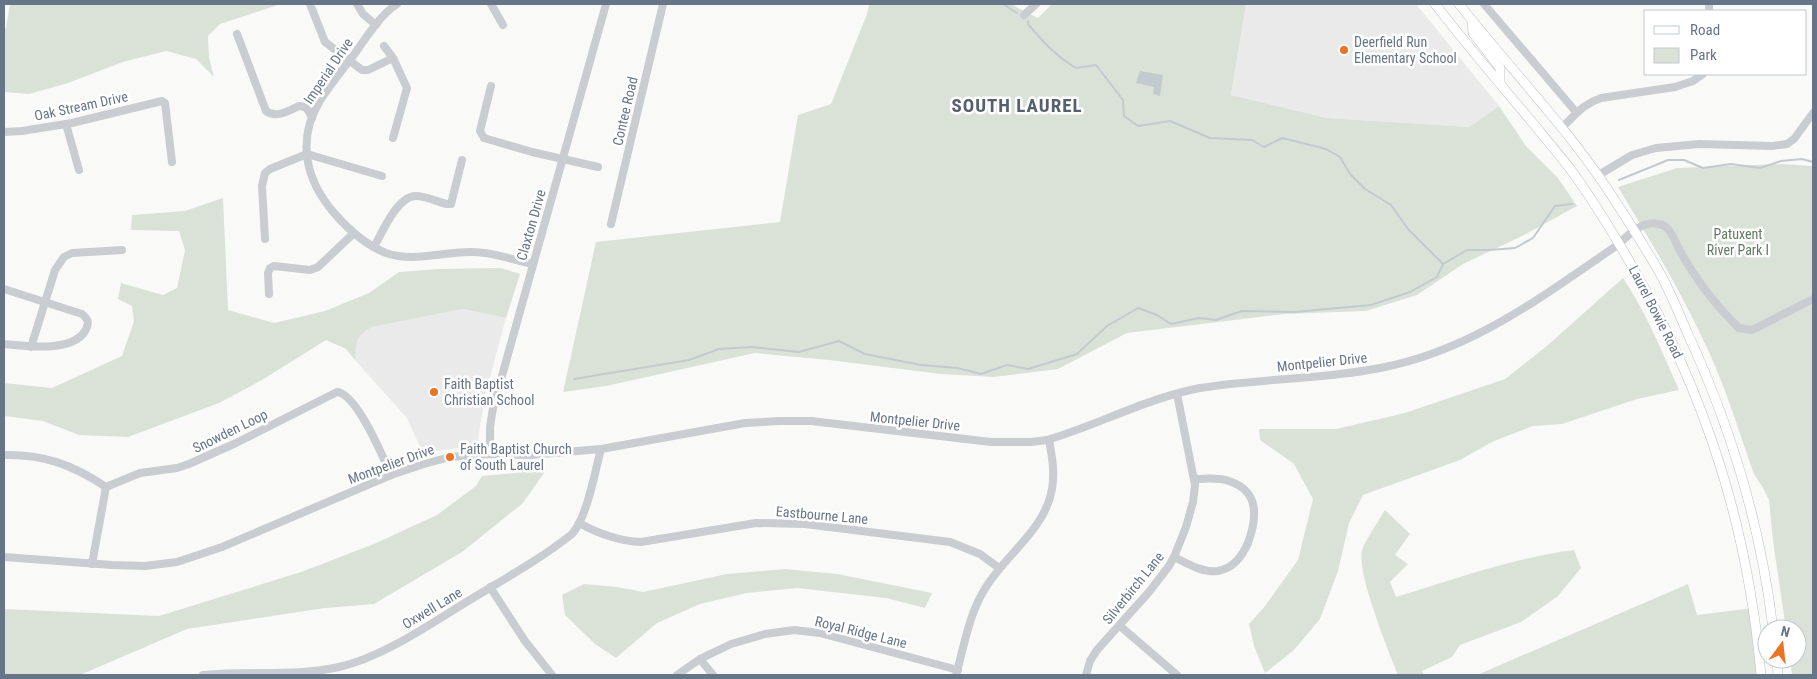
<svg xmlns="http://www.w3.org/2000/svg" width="1817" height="679" viewBox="0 0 1817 679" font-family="'Roboto Condensed',sans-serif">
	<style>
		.built { fill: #eaeaea }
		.green { fill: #dae2d8 }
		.water { fill: #c2cad0 }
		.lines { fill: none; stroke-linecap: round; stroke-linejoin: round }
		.stream { stroke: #c2cad0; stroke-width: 2 }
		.major-casing { stroke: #bcbfc4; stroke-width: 10 }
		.minor { stroke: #c9ccd0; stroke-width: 8 }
		.major { stroke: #fff; stroke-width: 9 }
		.poi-dot { fill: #eb7325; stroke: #fff; stroke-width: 2 }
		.labels { text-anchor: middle; stroke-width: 5; stroke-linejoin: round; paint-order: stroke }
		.poi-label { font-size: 14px; fill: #677589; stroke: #fff; text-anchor: start }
		.street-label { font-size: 14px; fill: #677589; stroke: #fff }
		.park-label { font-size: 14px; fill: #637a62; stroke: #fff }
		.district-label { font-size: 19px; font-weight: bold; letter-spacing: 1px; fill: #555f6e; stroke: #fff }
	</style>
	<rect width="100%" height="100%" fill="#f9faf7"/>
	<g class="built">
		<path d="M1246 4H1416L1499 106 1469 127 1327 118 1231 95Z"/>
		<path d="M463 309 506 318 485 396 479 433 478 445 425 453 421 449 407 418 355 360V346L361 334 372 327Z"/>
	</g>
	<g class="green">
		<path d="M10 4H281L220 24 208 36 209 57 214 77 196 59 166 51 123 62 68 83 29 94 4 92V29L6 28Z"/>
		<path d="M869 4H1013L1016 7 1038 18 1052 4H1246L1231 95 1327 118 1469 127 1499 106 1526 146 1558 178 1577 206 1522 236 1463 264 1417 295 1366 311 1284 314 1127 333 1058 369 994 377 941 374 829 360 755 353 606 386 563 392 596 242 780 222 798 115 831 104 867 14Z"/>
		<path d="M1782 164 1813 166V675H1792L1790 659H1797V629H1786L1773 541 1769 500 1763 488 1754 474C1741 438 1730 401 1715 366 1688 303 1653 245 1618 187L1677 168Z"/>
		<path d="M223 198 228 310 274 323 325 311 369 293 399 272 438 269 501 268 520 274 506 318 463 309 372 327C356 336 356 342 355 360L346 349 326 340 262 380 219 403 128 437 79 435 43 421 4 416V383L52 388 122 356 134 321 132 306 118 299 121 283 163 295 177 288 185 250 179 231 131 230 132 215 185 211Z"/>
		<path d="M1623 278C1646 312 1662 352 1679 390L1637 399 1562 424 1533 426 1494 441 1460 460 1363 495 1349 523 1338 571 1320 619 1294 650 1265 673 1254 646 1249 624 1265 606 1298 560 1313 499 1294 464 1260 440 1259 429H1336L1405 413 1505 379 1548 345Z"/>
		<path d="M546 470 523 503 462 552 374 604 325 608 187 629 80 675H4V609L159 616 301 572 374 544 437 515 476 486 482 476Z"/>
		<path d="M1385 510 1410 534 1395 555 1408 564 1390 582 1396 597C1455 579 1513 558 1574 550L1581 568 1558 596 1521 622 1460 645 1452 657 1422 671 1424 675H1398C1389 652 1356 572 1362 550 1366 539 1379 520 1385 510Z"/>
		<path d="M785 569 837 574 932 593 925 608 886 598 797 588 747 593 700 604 657 623 616 658 595 644 565 615 562 595 584 584 617 587 643 592 727 574Z"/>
		<path d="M1688 584 1697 615 1753 608 1760 675H1477Z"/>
	</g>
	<path class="water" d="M1140 71 1163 75 1160 96 1153 94 1154 87 1136 83Z"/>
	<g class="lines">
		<g class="stream">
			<path d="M1003 4 1017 13"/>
			<path d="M1028 21V24C1043 42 1056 56 1076 68L1096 65 1123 100 1124 116 1138 126 1170 121 1210 138 1252 140 1264 147 1282 138 1326 149 1340 157 1350 174 1365 189 1391 205 1408 229 1443 264 1467 250H1489L1515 248 1533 238 1555 206 1572 204"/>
			<path d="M1619 180 1668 160H1684L1703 168 1731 164 1760 168 1781 161 1802 159 1813 162"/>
			<path d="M574 379 689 360 719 349 752 347 799 352 839 341 865 354 921 365 957 368 981 374 1007 365 1028 369 1077 354 1107 326 1138 308 1157 315 1171 324 1199 318 1216 320 1242 311 1295 312 1371 305 1410 292 1437 277 1443 264"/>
		</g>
		<defs>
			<g id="major">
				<path d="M1435 4C1466 44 1499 83 1532 122 1545 138 1558 153 1571 170 1593 200 1613 233 1632 266 1706 395 1748 527 1761 675"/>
				<path d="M1459 4C1507 65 1562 122 1606 187 1625 216 1645 246 1662 277 1671 294 1679 313 1687 332 1730 425 1761 527 1773 629"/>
				<path d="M1472 21 1473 33 1500 68V83"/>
				<path d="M1777 659 1778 675"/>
			</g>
		</defs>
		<use href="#major" class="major-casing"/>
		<g class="minor">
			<path d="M310 4 325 42 362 70H368L393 58"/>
			<path d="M357 4 363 14 376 25"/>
			<path d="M397 4C379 16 366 38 353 56 342 70 331 84 321 99 296 139 305 180 335 214 349 230 366 245 386 253 415 263 443 251 473 252 493 252 513 260 533 264"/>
			<path d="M491 4 503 25"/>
			<path d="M1484 4 1576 112"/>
			<path d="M1709 4V11"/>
			<path d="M1024 15 1036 4"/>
			<path d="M237 34 266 111C277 119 289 110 299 106 308 106 309 112 312 118"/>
			<path d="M384 46 393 58 407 88 393 138"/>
			<path d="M491 86 480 131 484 138 532 152 598 167"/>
			<path d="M66 124 79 170"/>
			<path d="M1561 128C1576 115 1581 105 1601 98L1675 87 1693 81 1703 74"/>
			<path d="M4 132 22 131 72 123 162 101 165 103 172 162"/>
			<path d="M1597 176 1632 155 1656 148 1699 144 1772 146 1787 144 1794 139 1813 113"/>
			<path d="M611 224 663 4"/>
			<path d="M265 239 262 186 265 173 270 169 307 154 382 176"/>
			<path d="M374 247C382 233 397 196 416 196 426 196 437 202 447 204H451L462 160"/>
			<path d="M4 289 82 314C87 318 89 321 87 327 77 354 25 346 4 344"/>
			<path d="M269 294 268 273 270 268 274 266 310 270 318 267 354 233"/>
			<path d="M31 347 55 270 64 257 72 253 122 250"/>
			<path d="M490 454V427L493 408 606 4"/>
			<path d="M4 455C44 454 73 465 106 487"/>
			<path d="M106 487 140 473 177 468 189 464 236 443 337 392C357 394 383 457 391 475"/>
			<path d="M579 523C599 534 618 541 641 542L756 523 805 524 950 542 980 554 999 568"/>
			<path d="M4 557 112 565 145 566 177 562 222 547 391 475 424 464 450 457 490 454 530 455 601 449 745 423 779 421H811L991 442H1031L1047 440C1098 425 1147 398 1200 388 1260 378 1321 380 1380 368 1472 351 1544 295 1619 244 1629 234 1643 220 1659 224 1670 226 1674 239 1678 247 1693 276 1716 306 1739 328L1751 330 1756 328 1813 299"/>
			<path d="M1174 557C1188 564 1203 573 1218 571 1234 568 1242 556 1248 543 1257 518 1260 491 1229 481 1218 477 1206 479 1195 479"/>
			<path d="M92 564 106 487"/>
			<path d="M490 587 525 641 552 675"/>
			<path d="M1120 626 1177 675"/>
			<path d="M700 659 713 675"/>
			<path d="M203 675C248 670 294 677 339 667 384 657 433 622 473 598 506 578 542 558 572 534 587 518 595 471 601 449"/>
			<path d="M677 675 700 659 731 644 765 634 794 630 820 633 958 670"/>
			<path d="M956 675C964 647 968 618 983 592 1003 556 1045 531 1052 489 1055 472 1052 456 1049 440"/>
			<path d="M1086 675 1090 661 1097 650 1149 592 1169 566 1174 557 1186 527 1193 502 1195 485 1177 394"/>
		</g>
		<use href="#major" class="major"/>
	</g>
	<g class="poi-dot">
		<circle cx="1344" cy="50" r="5"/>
		<circle cx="434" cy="392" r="5"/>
		<circle cx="450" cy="457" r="5"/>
	</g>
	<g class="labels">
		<g class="poi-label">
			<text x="1354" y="47">Deerfield Run<tspan x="1354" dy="16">Elementary School</tspan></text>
			<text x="444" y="389">Faith Baptist<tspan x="444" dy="16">Christian School</tspan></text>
			<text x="460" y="454">Faith Baptist Church<tspan x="460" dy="16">of South Laurel</tspan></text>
		</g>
		<g class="street-label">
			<text transform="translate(328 71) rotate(-56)" y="5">Imperial Drive</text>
			<text transform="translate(81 106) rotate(-12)" y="5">Oak Stream Drive</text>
			<text transform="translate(625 111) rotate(-77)" y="5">Contee Road</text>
			<text transform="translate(531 225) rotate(-74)" y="5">Claxton Drive</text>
			<text transform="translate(1656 312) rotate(63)" y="5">Laurel Bowie Road</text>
			<text transform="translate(1322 362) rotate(-6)" y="5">Montpelier Drive</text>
			<text transform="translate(915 421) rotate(6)" y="5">Montpelier Drive</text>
			<text transform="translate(230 431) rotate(-26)" y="5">Snowden Loop</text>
			<text transform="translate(391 464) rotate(-20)" y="5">Montpelier Drive</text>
			<text transform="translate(822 515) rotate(5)" y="5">Eastbourne Lane</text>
			<text transform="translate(1133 588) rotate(-51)" y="5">Silverbirch Lane</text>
			<text transform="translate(432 608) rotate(-31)" y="5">Oxwell Lane</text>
			<text transform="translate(861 632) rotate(14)" y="5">Royal Ridge Lane</text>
		</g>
		<g class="park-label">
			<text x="1738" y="239">Patuxent<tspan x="1738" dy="16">River Park I</tspan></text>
		</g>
		<g class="district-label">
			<text x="1017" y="112">SOUTH LAUREL</text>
		</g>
	</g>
	<rect width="1817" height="679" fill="none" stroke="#677589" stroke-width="10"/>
	<rect x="1644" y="10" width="162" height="65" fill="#ffffff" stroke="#c2c8d0"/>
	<rect x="1654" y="26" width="25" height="8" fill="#ffffff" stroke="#c2c8d0"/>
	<text x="1690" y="35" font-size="15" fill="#677589">Road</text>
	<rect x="1654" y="48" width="25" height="15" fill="#dae2d8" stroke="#c2c8d0"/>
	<text x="1690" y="60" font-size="15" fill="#677589">Park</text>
	<g transform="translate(1782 644) rotate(15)"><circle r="24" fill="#ffffff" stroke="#c2c8d0"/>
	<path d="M0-4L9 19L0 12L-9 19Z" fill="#eb7325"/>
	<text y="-8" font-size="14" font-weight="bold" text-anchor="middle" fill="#677589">N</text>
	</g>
</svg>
